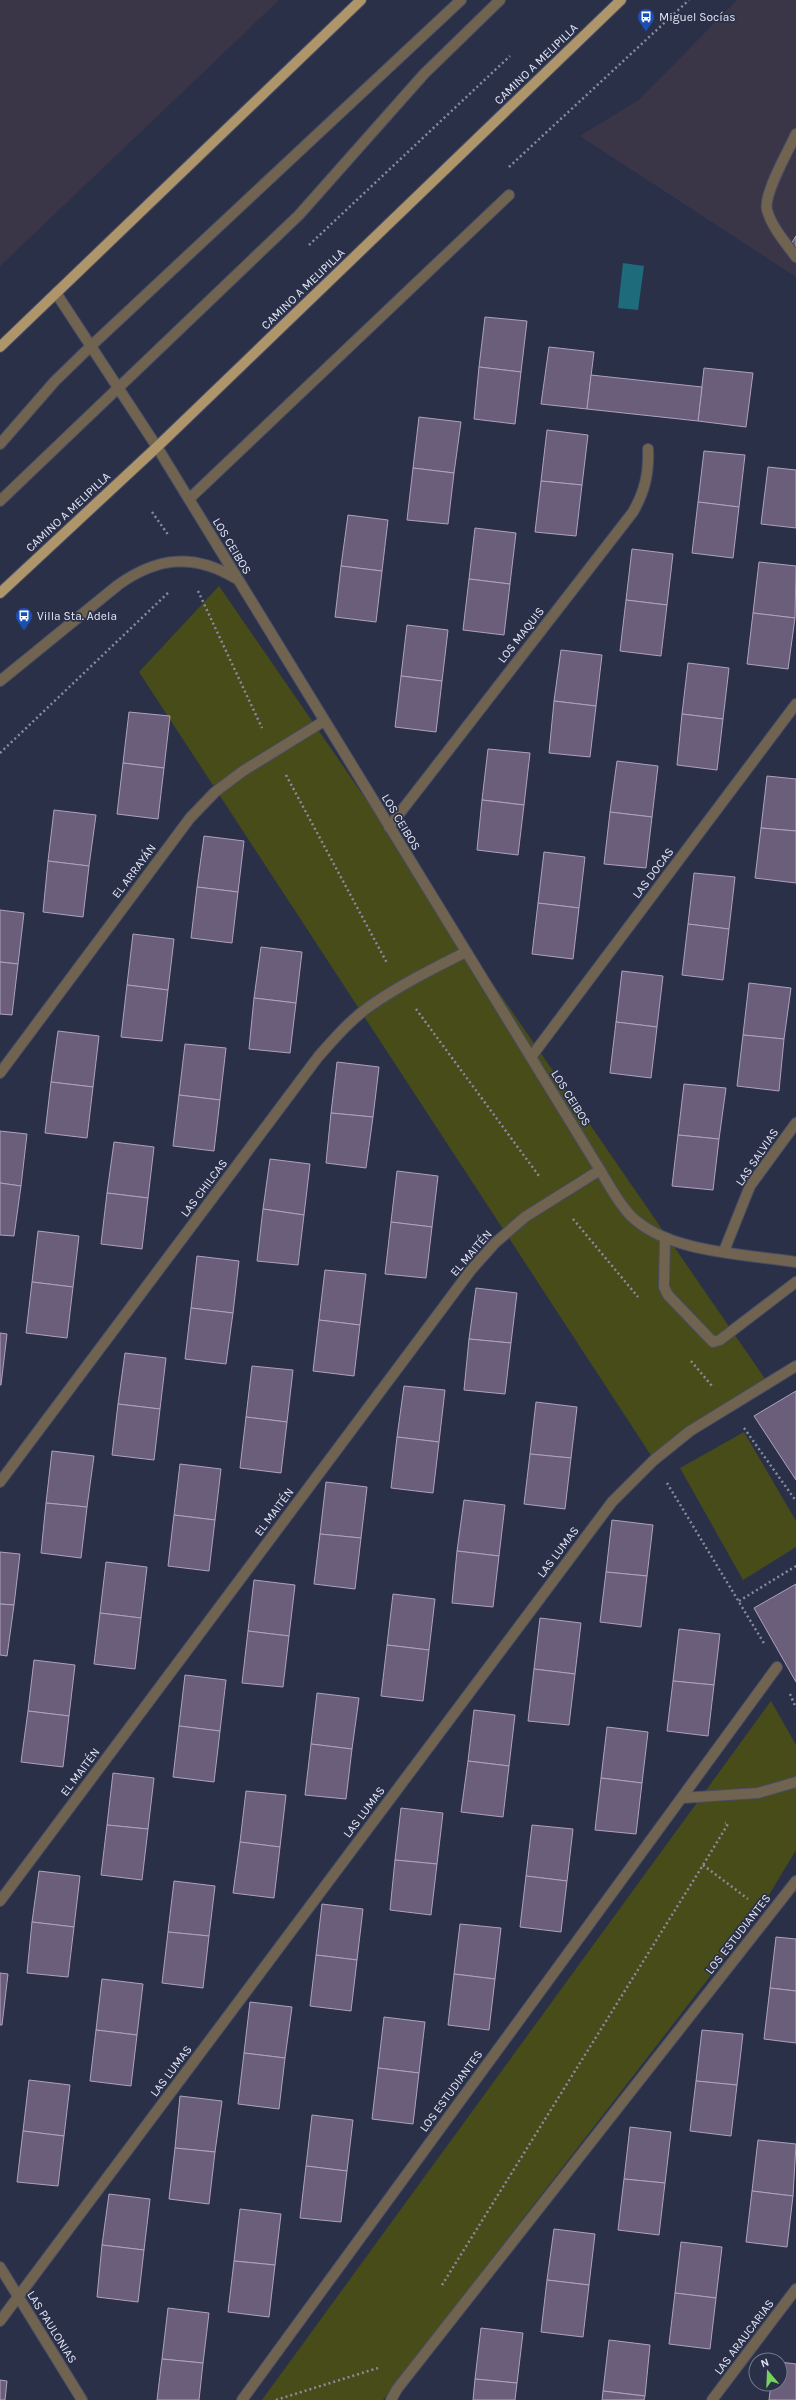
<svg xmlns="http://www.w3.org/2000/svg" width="796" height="2400" viewBox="0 0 796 2400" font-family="Karla,sans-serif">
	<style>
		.industrial { fill: #3b3647 }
		.green { fill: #474c19 }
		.water { fill: #1d6b7b }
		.building { fill: #6b5e7a; stroke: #afa1c0 }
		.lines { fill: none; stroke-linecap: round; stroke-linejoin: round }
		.minor-casing { stroke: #484d65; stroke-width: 12 }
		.major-casing { stroke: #484d65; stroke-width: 12 }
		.path { stroke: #888ca0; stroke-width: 2.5; stroke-dasharray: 2 3; stroke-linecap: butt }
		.minor { stroke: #706450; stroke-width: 10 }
		.major { stroke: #ae956a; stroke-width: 10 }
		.labels { text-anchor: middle; stroke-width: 3.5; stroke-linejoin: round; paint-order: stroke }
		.poi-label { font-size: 12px; fill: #e2e6f6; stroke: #2b3049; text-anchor: start }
		.street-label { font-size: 12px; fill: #e2e6f6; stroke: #2b3049 }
	</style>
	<rect width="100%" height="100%" fill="#2b3049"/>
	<g class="industrial">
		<path d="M0 0H279L0 266Z"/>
		<path d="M737 0H796V277L580 136 639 100Z"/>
	</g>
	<g class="green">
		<path d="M219 586 770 1386 728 1406 654 1460 139 672Z"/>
		<path d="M744 1432 796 1521V1547L743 1580 680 1468Z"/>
		<path d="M771 1701 796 1745V1850L755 1918 383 2400H262Z"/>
	</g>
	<path class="water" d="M623 263 644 266 638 310 618 308Z"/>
	<g class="building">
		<path d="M796 236V247L791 244Z"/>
		<path d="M485 317 527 321 521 372 479 367Z"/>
		<path d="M549 347 594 352 587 409 541 404Z"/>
		<path d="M479 367 521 372 515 424 474 419Z"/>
		<path d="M704 368 753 373 746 427 698 421Z"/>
		<path d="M591 375 702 387 698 421 587 409Z"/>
		<path d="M419 417 461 422 454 473 413 468Z"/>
		<path d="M547 430 588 435 582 485 541 481Z"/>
		<path d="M704 451 745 455 739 507 698 502Z"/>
		<path d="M768 467 796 470V528L761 524Z"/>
		<path d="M413 468 454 473 448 524 407 520Z"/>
		<path d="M541 481 582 485 576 536 535 532Z"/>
		<path d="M698 502 739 507 733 558 692 553Z"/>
		<path d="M348 515 388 520 382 571 341 566Z"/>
		<path d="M475 528 516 533 510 584 469 579Z"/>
		<path d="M632 549 673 554 667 605 626 600Z"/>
		<path d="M759 562 796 566 795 618 753 613Z"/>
		<path d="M341 566 382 571 376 622 335 617Z"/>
		<path d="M469 579 510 584 504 635 463 630Z"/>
		<path d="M626 600 667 605 661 656 620 651Z"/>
		<path d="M753 613 795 618 788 669 747 664Z"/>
		<path d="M407 625 448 630 442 681 401 676Z"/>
		<path d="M561 650 602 655 596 706 554 701Z"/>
		<path d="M688 663 729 668 723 719 682 714Z"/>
		<path d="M401 676 442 681 436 732 395 727Z"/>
		<path d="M554 701 596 706 590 757 549 753Z"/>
		<path d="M129 712 170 716 164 768 123 763Z"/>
		<path d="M682 714 723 719 717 770 677 765Z"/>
		<path d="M488 749 530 753 524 805 482 800Z"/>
		<path d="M617 761 658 766 652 817 610 812Z"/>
		<path d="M123 763 164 768 158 819 117 814Z"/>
		<path d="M767 776 796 779V831L761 828Z"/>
		<path d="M482 800 524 805 518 855 477 850Z"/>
		<path d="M54 810 96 815 89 866 48 861Z"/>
		<path d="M610 812 652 817 646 868 604 864Z"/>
		<path d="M761 828 796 831V883L755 878Z"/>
		<path d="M204 836 244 841 238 892 197 887Z"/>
		<path d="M544 852 585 857 579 908 538 903Z"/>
		<path d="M48 861 89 866 83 917 43 912Z"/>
		<path d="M694 873 735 877 729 929 688 924Z"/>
		<path d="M197 887 238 892 232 943 191 938Z"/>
		<path d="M538 903 579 908 573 959 532 954Z"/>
		<path d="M0 910 24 913 18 964 0 962Z"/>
		<path d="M688 924 729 929 723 980 682 975Z"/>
		<path d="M133 934 174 939 168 990 127 985Z"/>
		<path d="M261 947 302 952 296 1003 254 998Z"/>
		<path d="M0 962 18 964 12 1015 0 1014Z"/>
		<path d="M622 971 663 976 657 1027 616 1022Z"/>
		<path d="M749 983 791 988 784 1039 743 1035Z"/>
		<path d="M127 985 168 990 162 1041 121 1037Z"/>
		<path d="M254 998 296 1003 290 1053 249 1049Z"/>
		<path d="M616 1022 657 1027 651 1078 610 1073Z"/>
		<path d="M58 1031 99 1036 93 1087 51 1082Z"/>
		<path d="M743 1035 784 1039 779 1091 737 1086Z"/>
		<path d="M185 1044 226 1048 220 1100 179 1095Z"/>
		<path d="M337 1062 379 1067 373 1117 331 1113Z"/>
		<path d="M51 1082 93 1087 87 1138 45 1133Z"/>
		<path d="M684 1084 726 1088 719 1139 678 1135Z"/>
		<path d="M179 1095 220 1100 214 1151 173 1146Z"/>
		<path d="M331 1113 373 1117 366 1168 326 1163Z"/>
		<path d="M0 1131 27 1134 21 1186 0 1183Z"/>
		<path d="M678 1135 719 1139 713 1190 672 1186Z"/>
		<path d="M114 1142 154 1147 148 1198 107 1193Z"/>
		<path d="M270 1159 310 1164 304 1215 263 1209Z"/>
		<path d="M397 1171 438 1176 432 1227 391 1222Z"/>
		<path d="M0 1183 21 1186 14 1236 0 1235Z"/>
		<path d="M107 1193 148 1198 142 1249 101 1244Z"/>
		<path d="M263 1209 304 1215 298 1265 257 1261Z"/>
		<path d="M391 1222 432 1227 426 1278 385 1274Z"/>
		<path d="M38 1231 79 1236 73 1287 32 1282Z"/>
		<path d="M197 1256 239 1261 233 1313 191 1308Z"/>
		<path d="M325 1270 366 1274 360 1325 319 1320Z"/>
		<path d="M32 1282 73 1287 67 1338 26 1333Z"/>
		<path d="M476 1288 517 1293 511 1343 469 1339Z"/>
		<path d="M191 1308 233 1313 226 1364 185 1359Z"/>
		<path d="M319 1320 360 1325 354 1376 313 1371Z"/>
		<path d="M0 1333 7 1334 1 1385H0Z"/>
		<path d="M469 1339 511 1343 505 1394 464 1390Z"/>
		<path d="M125 1353 166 1358 160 1409 118 1404Z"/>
		<path d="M252 1366 293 1370 287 1422 246 1417Z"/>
		<path d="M404 1386 445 1390 439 1442 397 1437Z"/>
		<path d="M796 1391V1480L754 1416Z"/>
		<path d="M536 1402 577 1407 571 1458 530 1454Z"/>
		<path d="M118 1404 160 1409 154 1460 112 1455Z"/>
		<path d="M246 1417 287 1422 281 1473 240 1468Z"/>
		<path d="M397 1437 439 1442 433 1493 391 1488Z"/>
		<path d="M52 1451 94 1456 87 1507 46 1503Z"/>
		<path d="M530 1454 571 1458 565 1509 524 1504Z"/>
		<path d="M180 1464 221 1469 215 1520 174 1515Z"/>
		<path d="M326 1482 367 1487 361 1538 320 1534Z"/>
		<path d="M464 1500 505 1505 499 1556 457 1551Z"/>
		<path d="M46 1503 87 1507 81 1558 41 1553Z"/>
		<path d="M174 1515 215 1520 209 1571 168 1566Z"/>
		<path d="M612 1520 653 1525 647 1576 606 1572Z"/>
		<path d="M320 1534 361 1538 355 1589 314 1584Z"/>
		<path d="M457 1551 499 1556 493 1607 452 1603Z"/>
		<path d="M0 1552 20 1554 14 1605 0 1604Z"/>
		<path d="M106 1562 147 1567 141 1618 100 1613Z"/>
		<path d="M606 1572 647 1576 641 1627 600 1622Z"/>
		<path d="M254 1580 295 1585 289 1636 248 1631Z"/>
		<path d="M796 1584V1682L754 1608Z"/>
		<path d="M393 1594 435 1599 429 1650 387 1645Z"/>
		<path d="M0 1604 14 1605 7 1656 0 1655Z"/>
		<path d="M100 1613 141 1618 135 1669 94 1664Z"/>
		<path d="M540 1618 581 1623 575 1674 534 1669Z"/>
		<path d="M679 1629 720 1634 714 1685 673 1681Z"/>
		<path d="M248 1631 289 1636 283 1687 242 1683Z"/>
		<path d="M387 1645 429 1650 423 1701 381 1696Z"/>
		<path d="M34 1660 75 1665 69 1716 28 1711Z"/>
		<path d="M534 1669 575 1674 569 1725 528 1721Z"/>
		<path d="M185 1675 226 1680 220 1731 179 1726Z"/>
		<path d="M673 1681 714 1685 708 1736 667 1731Z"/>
		<path d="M317 1693 359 1698 352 1749 311 1744Z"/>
		<path d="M474 1710 515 1715 509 1766 468 1761Z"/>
		<path d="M28 1711 69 1716 63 1767 21 1762Z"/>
		<path d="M179 1726 220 1731 214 1782 173 1777Z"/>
		<path d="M607 1727 648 1732 642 1783 601 1778Z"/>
		<path d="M311 1744 352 1749 346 1799 305 1795Z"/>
		<path d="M468 1761 509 1766 503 1817 461 1812Z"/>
		<path d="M113 1773 154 1778 148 1829 107 1825Z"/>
		<path d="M601 1778 642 1783 636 1834 595 1830Z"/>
		<path d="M246 1791 286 1795 280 1847 240 1842Z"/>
		<path d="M401 1808 443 1813 437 1864 395 1860Z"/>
		<path d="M107 1825 148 1829 142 1880 101 1875Z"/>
		<path d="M532 1825 573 1829 567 1881 526 1876Z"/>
		<path d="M240 1842 280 1847 274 1898 233 1893Z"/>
		<path d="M395 1860 437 1864 431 1915 390 1910Z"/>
		<path d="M39 1871 80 1876 74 1927 32 1922Z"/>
		<path d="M526 1876 567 1881 561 1932 520 1927Z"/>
		<path d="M174 1881 215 1886 209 1936 168 1932Z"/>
		<path d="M322 1904 363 1909 357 1960 316 1955Z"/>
		<path d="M32 1922 74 1927 68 1977 27 1973Z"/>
		<path d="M460 1924 501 1928 495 1979 454 1974Z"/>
		<path d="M168 1932 209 1936 203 1988 162 1983Z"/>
		<path d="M776 1937 796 1939V1991L770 1988Z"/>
		<path d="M316 1955 357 1960 351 2011 310 2006Z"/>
		<path d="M0 1973 8 1974 2 2025H0Z"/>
		<path d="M454 1974 495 1979 489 2030 448 2025Z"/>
		<path d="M102 1979 143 1984 137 2035 96 2030Z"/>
		<path d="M770 1988 796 1991V2043L764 2039Z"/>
		<path d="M250 2002 292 2007 285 2058 244 2053Z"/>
		<path d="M384 2017 425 2022 419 2073 378 2068Z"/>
		<path d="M96 2030 137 2035 131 2086 90 2081Z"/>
		<path d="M702 2030 743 2034 737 2085 696 2081Z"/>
		<path d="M244 2053 285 2058 279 2109 238 2104Z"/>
		<path d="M378 2068 419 2073 413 2124 372 2119Z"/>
		<path d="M29 2080 70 2085 64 2136 23 2131Z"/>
		<path d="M696 2081 737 2085 731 2136 690 2131Z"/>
		<path d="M180 2096 222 2101 215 2152 175 2148Z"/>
		<path d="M312 2115 353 2120 347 2171 306 2166Z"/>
		<path d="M630 2127 671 2132 665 2183 624 2179Z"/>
		<path d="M23 2131 64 2136 58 2186 17 2182Z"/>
		<path d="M758 2140 796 2144 793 2196 752 2191Z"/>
		<path d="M175 2148 215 2152 209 2204 169 2199Z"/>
		<path d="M306 2166 347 2171 341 2222 300 2218Z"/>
		<path d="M624 2179 665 2183 659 2235 618 2230Z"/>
		<path d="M752 2191 793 2196 787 2247 746 2242Z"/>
		<path d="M109 2194 150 2199 144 2250 102 2245Z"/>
		<path d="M240 2209 281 2214 275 2265 234 2261Z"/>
		<path d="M554 2229 595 2234 589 2285 547 2280Z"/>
		<path d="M681 2242 722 2247 716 2298 675 2293Z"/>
		<path d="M102 2245 144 2250 138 2302 97 2297Z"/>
		<path d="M234 2261 275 2265 269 2317 228 2312Z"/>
		<path d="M547 2280 589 2285 583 2337 541 2332Z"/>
		<path d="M675 2293 716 2298 710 2349 669 2344Z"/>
		<path d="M168 2308 209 2313 203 2363 162 2359Z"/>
		<path d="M481 2328 523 2333 517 2383 475 2379Z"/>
		<path d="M609 2340 650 2345 645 2396 603 2391Z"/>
		<path d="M162 2359 203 2363 199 2400H157Z"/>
		<path d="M780 2362 796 2364V2400H769L771 2384H780Z"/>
		<path d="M475 2379 517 2383 515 2400H473Z"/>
		<path d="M0 2380 7 2381 5 2400H0Z"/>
		<path d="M603 2391 645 2396 644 2400H602Z"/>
	</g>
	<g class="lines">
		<defs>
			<g id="minor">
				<path d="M796 134C789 150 763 194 767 210 772 228 786 243 796 257"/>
				<path d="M56 293 157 447 600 1170C609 1185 618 1203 631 1216 668 1253 745 1254 796 1262"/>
				<path d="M0 444 55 381 91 346 461 0"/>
				<path d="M189 499 509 195"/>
				<path d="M0 501 299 215 424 74 500 0"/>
				<path d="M0 681 118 585C157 557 194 553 235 578"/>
				<path d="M389 827 633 512C645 491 649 473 648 449"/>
				<path d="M531 1057 796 704"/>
				<path d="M0 1073 190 818 215 792 243 771 324 721"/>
				<path d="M665 1239 664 1287 668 1295 713 1342 720 1340 796 1282"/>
				<path d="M724 1251 750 1186 796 1123"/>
				<path d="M0 1482 318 1057C334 1039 350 1020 370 1006 400 985 434 968 466 952"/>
				<path d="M682 1798 758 1793 796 1782"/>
				<path d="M0 1901 471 1270 495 1243 525 1217 600 1170"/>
				<path d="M0 2267 82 2400"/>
				<path d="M0 2321 612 1502 654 1460 690 1431 796 1366"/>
				<path d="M242 2400 777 1667"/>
				<path d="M391 2400 397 2389 796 1881"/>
				<path d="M712 2400 796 2289"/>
			</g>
			<g id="major">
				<path d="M0 347 361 0"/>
				<path d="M0 593 157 447 621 0"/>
			</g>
		</defs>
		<use href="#minor" class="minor-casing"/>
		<use href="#major" class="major-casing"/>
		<g class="path">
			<path d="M509 167 689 0"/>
			<path d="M309 245 510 56"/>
			<path d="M152 512 169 536"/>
			<path d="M198 591 262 728"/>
			<path d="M0 753 170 591"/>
			<path d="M286 775 387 963"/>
			<path d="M416 1009 539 1176"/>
			<path d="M573 1219 638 1297"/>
			<path d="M691 1361 712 1386"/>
			<path d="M744 1428 796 1501"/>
			<path d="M667 1483 765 1645"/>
			<path d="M739 1601 796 1566"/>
			<path d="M790 1694 796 1708"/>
			<path d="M703 1865 748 1899"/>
			<path d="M442 2285 703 1865 728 1824 725 1823"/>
			<path d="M276 2400 378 2368"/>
		</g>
		<use href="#minor" class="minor"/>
		<use href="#major" class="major"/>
	</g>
	<defs>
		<symbol id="bus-pin" viewBox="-11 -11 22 30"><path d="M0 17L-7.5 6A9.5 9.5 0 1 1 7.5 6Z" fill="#1a4fb4" stroke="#2b3049"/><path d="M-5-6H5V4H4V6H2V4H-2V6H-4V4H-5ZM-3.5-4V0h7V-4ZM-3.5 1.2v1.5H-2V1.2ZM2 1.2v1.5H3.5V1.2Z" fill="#fff"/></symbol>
	</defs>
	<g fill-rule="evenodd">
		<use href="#bus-pin" x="636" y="7" width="20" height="27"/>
		<use href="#bus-pin" x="14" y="606" width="20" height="27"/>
	</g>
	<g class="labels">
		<g class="poi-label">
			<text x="659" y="21">Miguel Socías</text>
			<text x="37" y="620">Villa Sta. Adela</text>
		</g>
		<g class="street-label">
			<text transform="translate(536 64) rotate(-44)" y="4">CAMINO A MELIPILLA</text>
			<text transform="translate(303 289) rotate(-44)" y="4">CAMINO A MELIPILLA</text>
			<text transform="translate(68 512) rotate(-43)" y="4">CAMINO A MELIPILLA</text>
			<text transform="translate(232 546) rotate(59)" y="4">LOS CEIBOS</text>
			<text transform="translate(521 635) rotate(-52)" y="4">LOS MAQUIS</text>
			<text transform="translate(401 822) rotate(59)" y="4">LOS CEIBOS</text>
			<text transform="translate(134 871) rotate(-53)" y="4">EL ARRAYÁN</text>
			<text transform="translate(653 873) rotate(-53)" y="4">LAS DOCAS</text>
			<text transform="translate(571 1098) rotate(58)" y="4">LOS CEIBOS</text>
			<text transform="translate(757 1157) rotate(-56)" y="4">LAS SALVIAS</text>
			<text transform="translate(204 1188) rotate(-53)" y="4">LAS CHILCAS</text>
			<text transform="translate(471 1253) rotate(-49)" y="4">EL MAITÉN</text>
			<text transform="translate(274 1512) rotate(-53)" y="4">EL MAITÉN</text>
			<text transform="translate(558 1552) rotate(-53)" y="4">LAS LUMAS</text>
			<text transform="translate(80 1772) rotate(-53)" y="4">EL MAITÉN</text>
			<text transform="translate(364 1812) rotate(-53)" y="4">LAS LUMAS</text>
			<text transform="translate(738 1934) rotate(-52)" y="4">LOS ESTUDIANTES</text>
			<text transform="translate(171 2071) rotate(-53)" y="4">LAS LUMAS</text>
			<text transform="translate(451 2091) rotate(-54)" y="4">LOS ESTUDIANTES</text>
			<text transform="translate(52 2327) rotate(58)" y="4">LAS PAULONIAS</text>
			<text transform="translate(744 2337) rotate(-53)" y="4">LAS ARAUCARIAS</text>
		</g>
	</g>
	<g transform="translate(768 2372) rotate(341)"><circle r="19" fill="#2b3049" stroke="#74798e"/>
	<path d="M0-3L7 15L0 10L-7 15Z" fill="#75d25a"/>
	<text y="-6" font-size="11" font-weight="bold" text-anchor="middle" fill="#e2e6f6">N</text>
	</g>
</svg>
